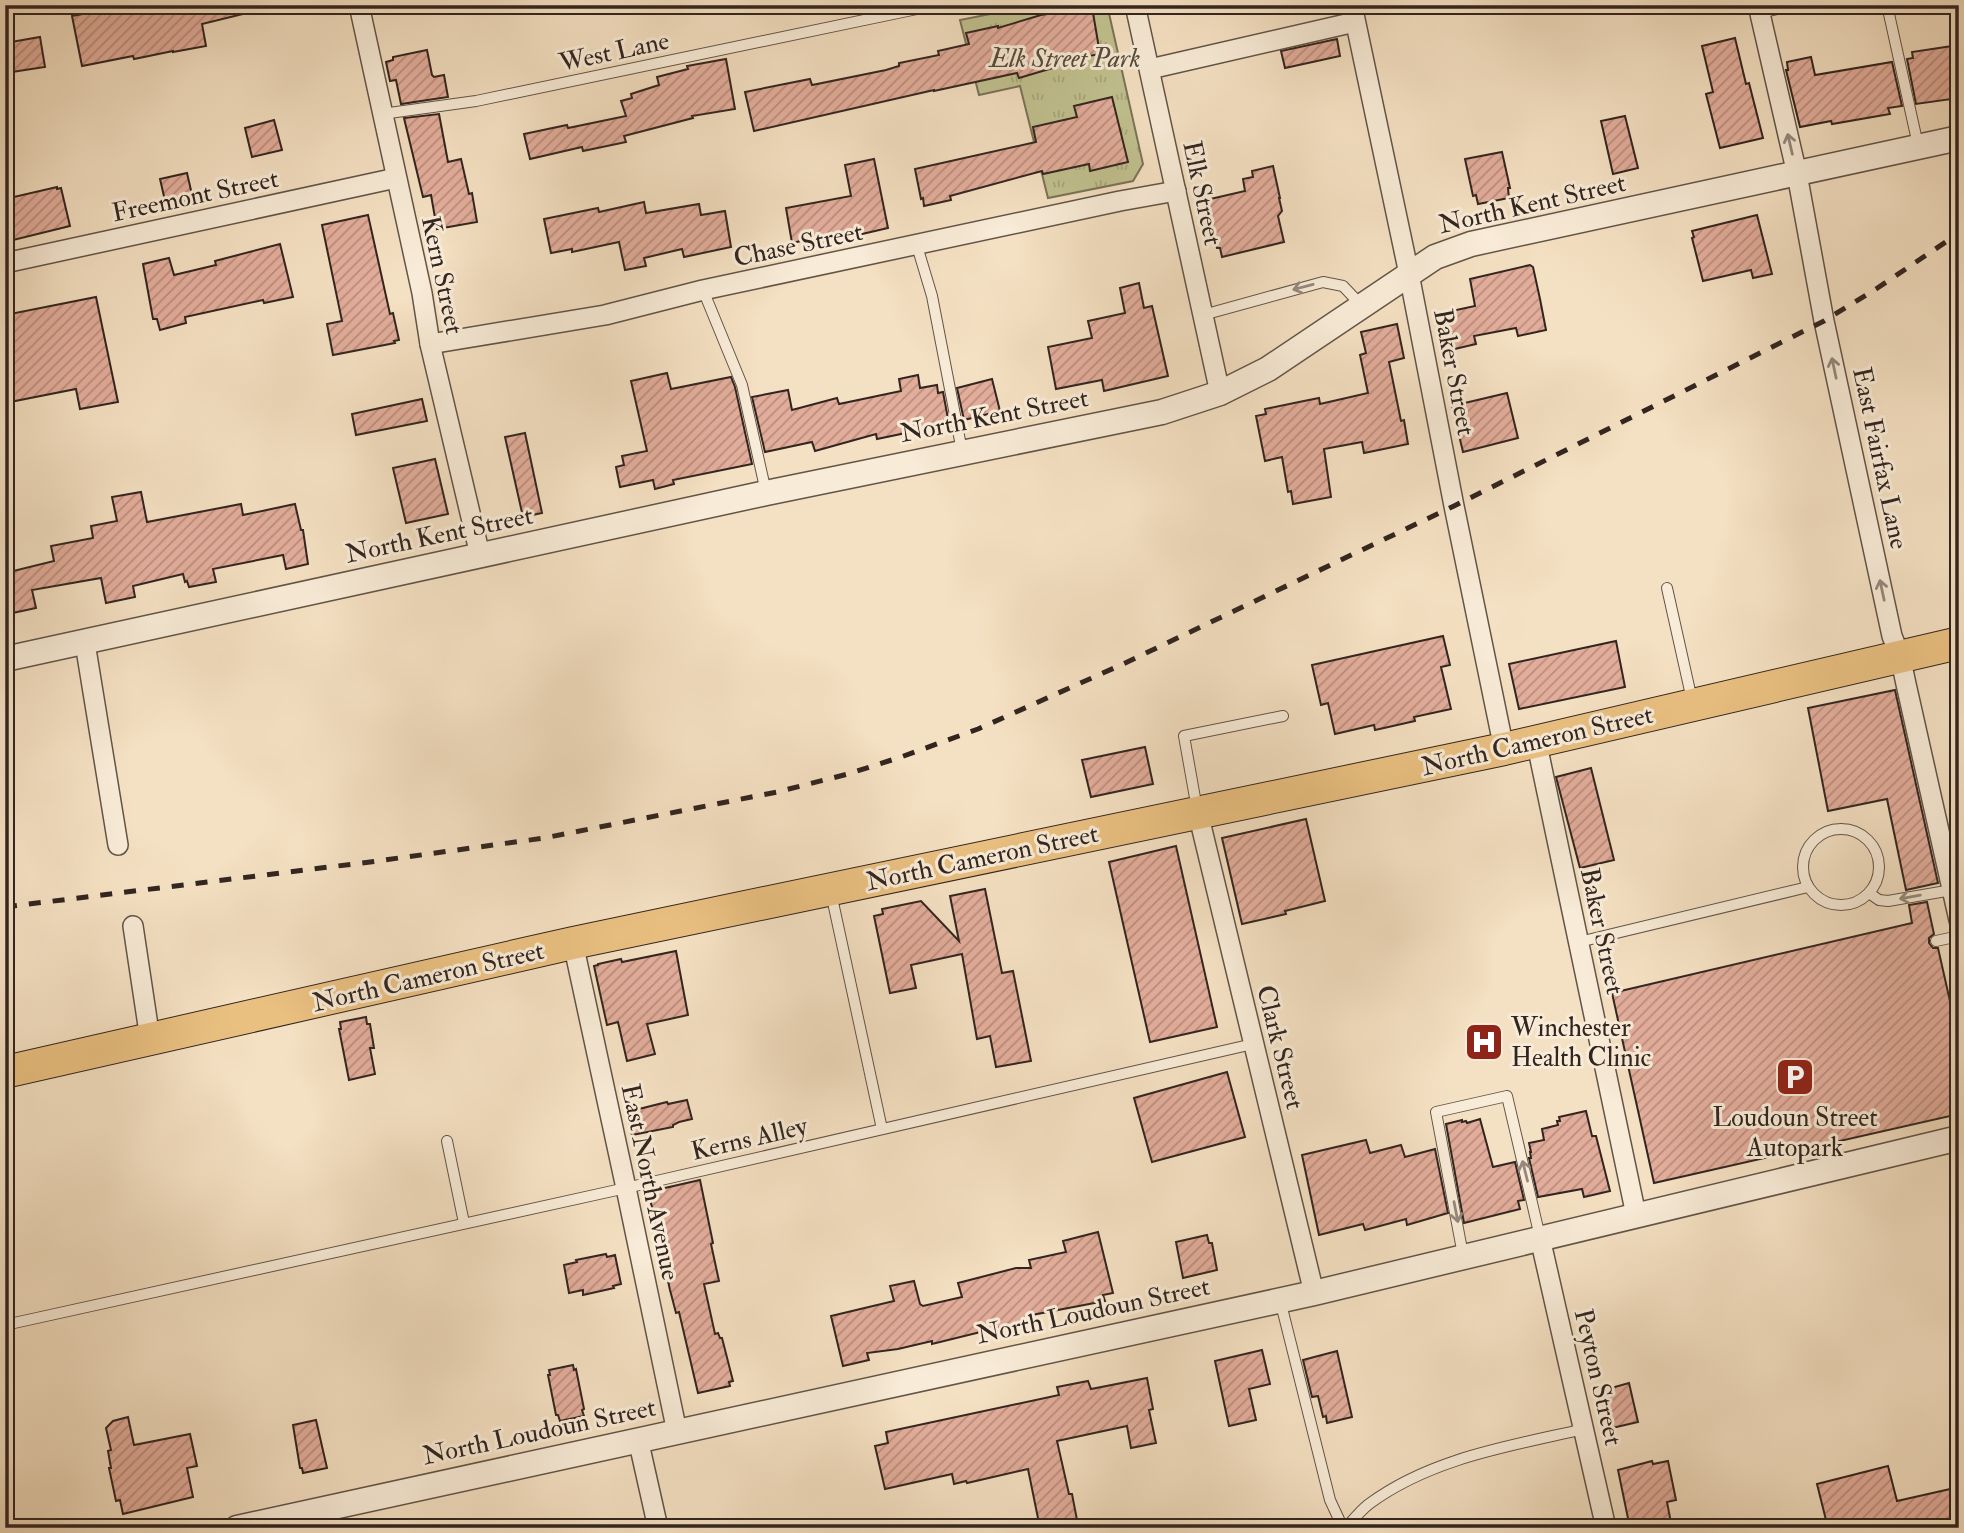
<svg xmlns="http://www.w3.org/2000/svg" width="1964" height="1533" viewBox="0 0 1964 1533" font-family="'IM FELL Double Pica',serif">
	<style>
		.grass { fill: url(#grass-tufts); stroke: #7a7358; stroke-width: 2 }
		.building { fill: url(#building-hatch); stroke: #322520; stroke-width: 2 }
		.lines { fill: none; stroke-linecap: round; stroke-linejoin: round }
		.service-casing { stroke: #625448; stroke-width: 12 }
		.minor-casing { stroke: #625448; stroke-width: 22 }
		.tertiary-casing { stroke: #625448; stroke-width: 27 }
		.primary-casing { stroke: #322520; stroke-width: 34 }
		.service { stroke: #f8ebd7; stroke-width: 10 }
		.minor { stroke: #f8ebd7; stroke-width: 19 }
		.tertiary { stroke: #f8ebd7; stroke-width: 24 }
		.primary { stroke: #eac081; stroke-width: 32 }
		.rail { stroke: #322520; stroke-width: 5; stroke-dasharray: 12 12; stroke-linecap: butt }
		.oneway { stroke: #95887c }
		.labels { text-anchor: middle; stroke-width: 6; stroke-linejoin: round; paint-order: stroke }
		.street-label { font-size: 26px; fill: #322520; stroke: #f8ebd7 }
		.park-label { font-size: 26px; font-style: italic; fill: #564c3c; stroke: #f8ebd7 }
		.poi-label { font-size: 26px; fill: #322520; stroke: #f8ebd7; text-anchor: start }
	</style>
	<defs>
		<pattern id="grass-tufts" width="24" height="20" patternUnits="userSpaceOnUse" patternTransform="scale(1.75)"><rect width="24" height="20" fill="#c1c18f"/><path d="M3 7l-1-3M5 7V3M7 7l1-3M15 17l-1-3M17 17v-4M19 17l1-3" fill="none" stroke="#a6a67b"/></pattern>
		<pattern id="building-hatch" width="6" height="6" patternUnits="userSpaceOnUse" patternTransform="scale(1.75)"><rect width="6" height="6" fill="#e3ad9b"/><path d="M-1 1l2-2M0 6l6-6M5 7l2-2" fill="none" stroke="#b98d7e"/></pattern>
	</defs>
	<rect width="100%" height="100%" fill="#f4e0c2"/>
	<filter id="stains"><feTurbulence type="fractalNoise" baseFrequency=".00286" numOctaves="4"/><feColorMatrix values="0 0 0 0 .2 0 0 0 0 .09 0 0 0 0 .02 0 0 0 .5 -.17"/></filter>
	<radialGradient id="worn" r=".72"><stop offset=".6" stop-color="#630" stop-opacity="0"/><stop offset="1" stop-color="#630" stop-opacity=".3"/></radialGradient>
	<path class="grass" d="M1035 5H1105L1108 9 1143 164 1133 181 1048 198 1020 86 979 95 960 20Z"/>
	<g class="building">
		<path d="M144 5H246L247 13 202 24 206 46 173 52V51L134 59 133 56 82 66 72 16 104 10 105 14Z"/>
		<path d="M1092 7 1100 54 1055 62 1056 67 1019 78 1017 73 934 91V90L754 131 745 92 810 79 812 85 886 70 899 66V63L939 55 938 51 969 44 966 33 998 26V28L1041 15Z"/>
		<path d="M40 37 45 67 5 73V43Z"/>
		<path d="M1735 38 1746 84 1749 83 1763 138 1720 148 1706 94 1713 92 1702 46Z"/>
		<path d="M1337 39 1340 56 1285 68 1281 51Z"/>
		<path d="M1959 45V98L1916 104 1907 59 1913 58 1912 52Z"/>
		<path d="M427 50 432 75 434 77 444 75 448 97 401 104 396 80 390 81 386 62 393 60V57Z"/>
		<path d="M1811 57 1815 75 1892 62 1902 106 1888 108 1890 114 1832 124 1831 121 1800 127 1786 70H1788L1787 62Z"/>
		<path d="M726 59 735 109 692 116 693 118 624 136 626 142 583 151 582 147 530 159 524 134 567 125 568 128 626 116 621 101 632 98 631 94 659 85 657 77 688 69 687 66Z"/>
		<path d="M1112 97 1128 162 1090 171 1089 164 1043 174 1042 171 950 196 951 200 924 206 923 198 921 199 915 169 1036 142 1033 127 1077 117 1074 106Z"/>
		<path d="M439 114 448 162 461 159 469 194 472 193 477 222 437 229 431 195 423 197 404 118Z"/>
		<path d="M1625 116 1638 168 1613 174 1601 121Z"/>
		<path d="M274 120 282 150 252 157 245 128Z"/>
		<path d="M1502 152 1510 188H1508L1509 198 1478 204 1476 195 1473 196 1465 159Z"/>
		<path d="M874 159 888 228 845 238 846 240 807 247 806 240 792 243 786 208 851 196 845 165Z"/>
		<path d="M1273 166 1280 198H1279L1282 211 1278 216 1284 242 1222 257 1220 248H1217L1206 200 1245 191 1243 179 1253 177 1252 171Z"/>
		<path d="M187 173 193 199 166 205 160 179Z"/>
		<path d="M57 187V189L61 188 70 226 5 242V199Z"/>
		<path d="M644 202 646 213 699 204 701 215 725 211 731 247 684 257 682 249 644 258 646 266 625 270 619 242 572 252V249L551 253 544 219 598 208 599 212Z"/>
		<path d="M368 215 390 314 393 313 399 340 394 341 395 343 333 355 327 324 342 321 322 225Z"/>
		<path d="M1757 215 1772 274 1753 278 1751 270 1703 281 1692 238 1694 237 1692 231Z"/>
		<path d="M280 244 293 297 264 303 263 300 185 317 186 323 160 330 157 319H153L143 264 169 258 174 275 216 265 215 261Z"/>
		<path d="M1530 265 1533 267 1540 299 1546 330 1518 336 1516 328 1474 336 1476 344 1442 352 1436 322 1448 319 1447 312 1475 306 1470 279Z"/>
		<path d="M1139 283 1144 308 1152 306 1168 376 1104 391 1102 380 1056 389 1048 347 1092 338 1088 321 1125 313 1120 288Z"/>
		<path d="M96 297 118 402 80 409 76 389 10 402 5 376V315Z"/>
		<path d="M1397 324 1404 358 1389 362 1401 421 1404 420 1408 444 1364 453 1362 442 1324 449 1331 497 1293 504 1291 491 1288 492 1282 457 1265 461 1256 416 1266 414 1265 409 1299 402 1319 398 1320 404 1368 393 1360 355 1366 353 1361 332Z"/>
		<path d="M667 373 671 389 731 377 735 387 752 464 673 480 674 484 655 489 653 480 620 487 616 467 624 465 622 456 647 451 631 381Z"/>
		<path d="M918 375 920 388 937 385 938 393 943 392 949 424 877 439 876 434 815 451 812 442 765 452 752 397 788 390 792 410 837 398 839 404 901 391 899 379Z"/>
		<path d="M992 379 1000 411 964 420 957 388Z"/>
		<path d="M1507 393 1518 438 1463 452 1452 406Z"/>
		<path d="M422 399 427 421 356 435 352 414Z"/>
		<path d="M525 433 542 513 523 517 505 437Z"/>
		<path d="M435 459 448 514 406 523 393 468Z"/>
		<path d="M141 492 147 522 241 504 243 515 295 504 301 530H303L308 564 286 569 283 555 213 569 216 582 189 587 187 581 185 582 183 574 133 586 135 597 106 603 101 578 32 590 36 608 8 614 5 600V573L54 561 51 546 93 538 91 526 117 521 112 497Z"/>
		<path d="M1443 636 1450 665 1441 667 1451 709 1414 717 1415 721 1375 730 1374 725 1335 734 1328 703 1321 705 1312 665Z"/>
		<path d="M1616 641 1625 687 1519 709 1509 664Z"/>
		<path d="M1895 690 1938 883 1906 890 1887 799 1828 811 1808 708Z"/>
		<path d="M1145 747 1153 784 1091 797 1082 760Z"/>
		<path d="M1591 768 1614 860 1580 868 1556 777Z"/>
		<path d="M1306 819 1325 901 1285 911 1286 914 1242 924 1222 838Z"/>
		<path d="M1176 846 1217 1027 1150 1042 1109 862Z"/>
		<path d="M985 889 1002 973 1013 971 1031 1061 996 1067 990 1036 977 1039 962 954 911 965 916 988 890 993 874 916 883 914 882 909 921 901 959 941 950 896Z"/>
		<path d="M1927 902 1934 934 1929 938V943L1933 948H1938L1959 1041V1114L1654 1183 1612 993 1912 923 1909 905Z"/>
		<path d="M676 951 688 1015 647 1024 655 1054 627 1061 618 1022 607 1025 594 966 598 965V964L621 959 622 962Z"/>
		<path d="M366 1017 367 1024H370L374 1048H370L375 1074 349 1080 339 1029H341L340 1022Z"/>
		<path d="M1227 1072 1245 1137 1152 1162 1134 1098Z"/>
		<path d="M687 1100 692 1119 679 1122 673 1125V1127L632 1135 627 1112 667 1102 668 1104Z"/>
		<path d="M1586 1111 1592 1136H1596L1610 1191 1584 1197 1582 1189 1538 1197 1529 1158H1531L1530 1152H1531L1529 1143 1544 1140 1542 1129 1558 1125 1557 1121H1560L1559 1117Z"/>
		<path d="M1480 1119 1493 1167 1515 1162 1524 1200 1518 1201 1520 1209 1464 1223 1446 1124 1462 1120V1122L1466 1121 1467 1123Z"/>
		<path d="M1366 1140 1370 1153 1401 1145 1405 1157 1435 1149 1448 1213 1407 1225 1406 1219 1365 1230 1363 1224 1319 1235 1302 1155Z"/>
		<path d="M700 1180 713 1243 711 1244 719 1281 704 1284 715 1334 718 1333 720 1338H722L733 1381 729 1382 730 1386 698 1393 679 1312 676 1313 670 1290 649 1194 657 1193 656 1190Z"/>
		<path d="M1098 1232 1113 1293 1103 1295 1105 1301 1032 1315 1030 1317 1032 1324 1006 1330 1005 1326 932 1344V1341L898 1349 867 1353 869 1360 843 1366 831 1316 894 1301 890 1286 914 1281 920 1304 923 1306 962 1297 958 1283 1016 1268H1031L1029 1260 1066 1252 1063 1241Z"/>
		<path d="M1207 1235 1209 1243H1212L1217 1270 1183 1278 1176 1242Z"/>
		<path d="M606 1254 607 1257 615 1255 621 1284 613 1286 614 1288 583 1295V1290L569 1293 564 1265 577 1262 576 1260Z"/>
		<path d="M1262 1350 1270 1384 1249 1389 1256 1420 1229 1426 1215 1361Z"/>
		<path d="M1337 1351 1352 1417 1327 1423 1326 1416 1323 1417 1318 1396 1312 1397 1303 1360Z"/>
		<path d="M573 1365 574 1370 576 1369 584 1409 582 1410 584 1416 560 1421 558 1415H556L548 1375H550L549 1370Z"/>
		<path d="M1147 1378 1153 1409 1149 1410 1156 1443 1131 1448 1127 1426 1057 1441 1069 1494H1072L1078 1525 1065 1528H1040L1028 1469 967 1483 966 1481 954 1484 952 1474 885 1489 875 1446 888 1443 886 1432 1059 1395 1057 1387 1088 1381 1091 1389Z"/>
		<path d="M1629 1383 1638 1422 1612 1428 1610 1418 1607 1419 1601 1394H1604V1390Z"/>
		<path d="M128 1417 134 1445 190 1434 197 1466 187 1468 193 1497 123 1514 120 1500 116 1501 109 1468H111L108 1451 111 1450 106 1428 113 1421Z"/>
		<path d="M316 1420 327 1468 303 1473 302 1468H300L293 1425Z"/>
		<path d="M1652 1461 1653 1464 1668 1461 1676 1500 1667 1502 1672 1528H1630L1618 1470Z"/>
		<path d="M1888 1466 1897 1501 1959 1487V1528H1828L1817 1484Z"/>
	</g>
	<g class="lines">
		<defs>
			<g id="service">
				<path d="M1887 5 1918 145"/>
				<path d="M1760 13 1795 5"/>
				<path d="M382 114 476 101 936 5"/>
				<path d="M917 246 932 296 962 451"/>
				<path d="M703 290 742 385 766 492"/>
				<path d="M1203 315 1323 282 1343 286 1361 305"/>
				<path d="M1667 588 1692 700"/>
				<path d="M1197 809 1184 736 1283 716"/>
				<circle cx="1841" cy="867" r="38"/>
				<path d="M831 893 882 1129"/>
				<path d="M1869 893 1879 900 1888 901 1952 890"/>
				<path d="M1936 941 1959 936"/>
				<path d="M1579 942 1808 887"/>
				<path d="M447 1141 464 1223"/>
				<path d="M1463 1255 1436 1112 1507 1096 1540 1237"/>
				<path d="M1280 1300 1330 1500 1343 1528"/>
				<path d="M5 1325 626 1188 1253 1044"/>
				<path d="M1346 1528C1353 1520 1360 1511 1369 1504 1431 1458 1510 1446 1584 1429"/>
			</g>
			<g id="minor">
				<path d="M359 5 422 293 430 344 480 555"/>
				<path d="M1135 5 1220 393"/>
				<path d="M1352 5 1409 274 1454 506 1504 749"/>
				<path d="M1758 5 1797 174 1824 321 1892 636 1900 656 1906 684 1959 920"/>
				<path d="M5 6 7 5"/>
				<path d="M1150 69 1355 22"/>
				<path d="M5 263 396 178"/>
				<path d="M430 344 605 315 703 290 1120 201 1176 191"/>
				<path d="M85 643 118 845"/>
				<path d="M1536 740 1636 1215"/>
				<path d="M1198 813 1314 1293"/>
				<path d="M133 926 150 1039"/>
				<path d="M573 943 626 1188 677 1432"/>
				<path d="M1540 1238 1606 1528"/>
				<path d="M638 1439 658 1528"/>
			</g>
			<g id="tertiary">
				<path d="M5 659 766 493 1162 412 1220 393 1268 369 1435 257 1471 244 1959 138"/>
				<path d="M237 1528 1314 1293 1959 1138"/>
			</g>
			<path id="primary" d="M5 1072 573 943 1504 749 1959 643"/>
		</defs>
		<use href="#service" class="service-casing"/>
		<use href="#minor" class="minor-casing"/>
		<use href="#tertiary" class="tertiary-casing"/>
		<use href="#primary" class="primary-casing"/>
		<use href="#service" class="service"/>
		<use href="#minor" class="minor"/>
		<use href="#tertiary" class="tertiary"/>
		<use href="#primary" class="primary"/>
		<path class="rail" d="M5 907 370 862 544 838 777 792 848 774 901 757 978 729 1123 664 1454 506 1824 321 1876 289 1959 233"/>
	</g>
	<defs><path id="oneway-shaft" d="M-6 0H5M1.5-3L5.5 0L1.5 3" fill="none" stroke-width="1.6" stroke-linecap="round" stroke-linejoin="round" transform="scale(1.75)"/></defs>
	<g class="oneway">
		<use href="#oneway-shaft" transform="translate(1790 144) rotate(-103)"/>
		<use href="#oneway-shaft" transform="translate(1303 287) rotate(165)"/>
		<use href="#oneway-shaft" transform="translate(1834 368) rotate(-102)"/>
		<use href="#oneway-shaft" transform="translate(1882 590) rotate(-102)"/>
		<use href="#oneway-shaft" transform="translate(1910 897) rotate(170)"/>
		<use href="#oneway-shaft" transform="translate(1525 1171) rotate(-104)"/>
		<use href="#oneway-shaft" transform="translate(1456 1212) rotate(79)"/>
	</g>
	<defs>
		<symbol id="hospital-square" viewBox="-11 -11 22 22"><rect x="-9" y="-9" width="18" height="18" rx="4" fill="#8f2418" stroke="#f8ebd7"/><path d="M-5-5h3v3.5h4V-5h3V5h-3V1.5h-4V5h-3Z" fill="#fff"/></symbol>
		<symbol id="parking-square" viewBox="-11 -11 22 22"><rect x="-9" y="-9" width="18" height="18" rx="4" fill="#8f2418" stroke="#f8ebd7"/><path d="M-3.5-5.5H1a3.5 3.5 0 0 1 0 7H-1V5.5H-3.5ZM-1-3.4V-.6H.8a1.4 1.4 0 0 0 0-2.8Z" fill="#fff"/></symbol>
	</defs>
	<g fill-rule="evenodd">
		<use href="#hospital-square" x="1462" y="1020" width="44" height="44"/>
		<use href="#parking-square" x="1773" y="1055" width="44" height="44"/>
	</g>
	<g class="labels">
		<g class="street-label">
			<text transform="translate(614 51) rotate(-12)" y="9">West Lane</text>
			<text transform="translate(1203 193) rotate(78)" y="9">Elk Street</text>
			<text transform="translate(195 195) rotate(-12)" y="9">Freemont Street</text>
			<text transform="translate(1532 203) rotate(-13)" y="9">North Kent Street</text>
			<text transform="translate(798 244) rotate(-12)" y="9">Chase Street</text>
			<text transform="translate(443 275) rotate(78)" y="9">Kern Street</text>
			<text transform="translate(1455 372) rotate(79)" y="9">Baker Street</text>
			<text transform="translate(994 415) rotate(-11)" y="9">North Kent Street</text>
			<text transform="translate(1881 458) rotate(78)" y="9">East Fairfax Lane</text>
			<text transform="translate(439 534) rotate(-12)" y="9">North Kent Street</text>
			<text transform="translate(1537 740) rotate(-13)" y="9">North Cameron Street</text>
			<text transform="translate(982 857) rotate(-12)" y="9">North Cameron Street</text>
			<text transform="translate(1603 931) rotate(78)" y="9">Baker Street</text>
			<text transform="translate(428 976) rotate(-13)" y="9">North Cameron Street</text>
			<text transform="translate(1281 1047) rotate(76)" y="9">Clark Street</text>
			<text transform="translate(749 1138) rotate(-13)" y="9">Kerns Alley</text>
			<text transform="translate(651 1182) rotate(78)" y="9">East North Avenue</text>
			<text transform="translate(1093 1310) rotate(-12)" y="9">North Loudoun Street</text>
			<text transform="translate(1599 1377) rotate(77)" y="9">Peyton Street</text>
			<text transform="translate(539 1431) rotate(-12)" y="9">North Loudoun Street</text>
		</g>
		<g class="park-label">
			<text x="1065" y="67">Elk Street Park</text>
		</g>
		<g class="poi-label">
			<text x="1511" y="1036">Winchester<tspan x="1511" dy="30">Health Clinic</tspan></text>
			<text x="1795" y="1126" text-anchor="middle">Loudoun Street<tspan x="1795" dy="30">Autopark</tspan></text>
		</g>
	</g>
	<rect width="1964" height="1533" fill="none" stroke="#f4e0c2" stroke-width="28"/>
	<rect x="7" y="7" width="1950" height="1519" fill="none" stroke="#322520" stroke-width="3.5"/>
	<rect x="14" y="14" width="1936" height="1505" fill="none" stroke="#322520" stroke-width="2"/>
	<rect width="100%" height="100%" filter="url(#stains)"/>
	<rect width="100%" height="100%" fill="url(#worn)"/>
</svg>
